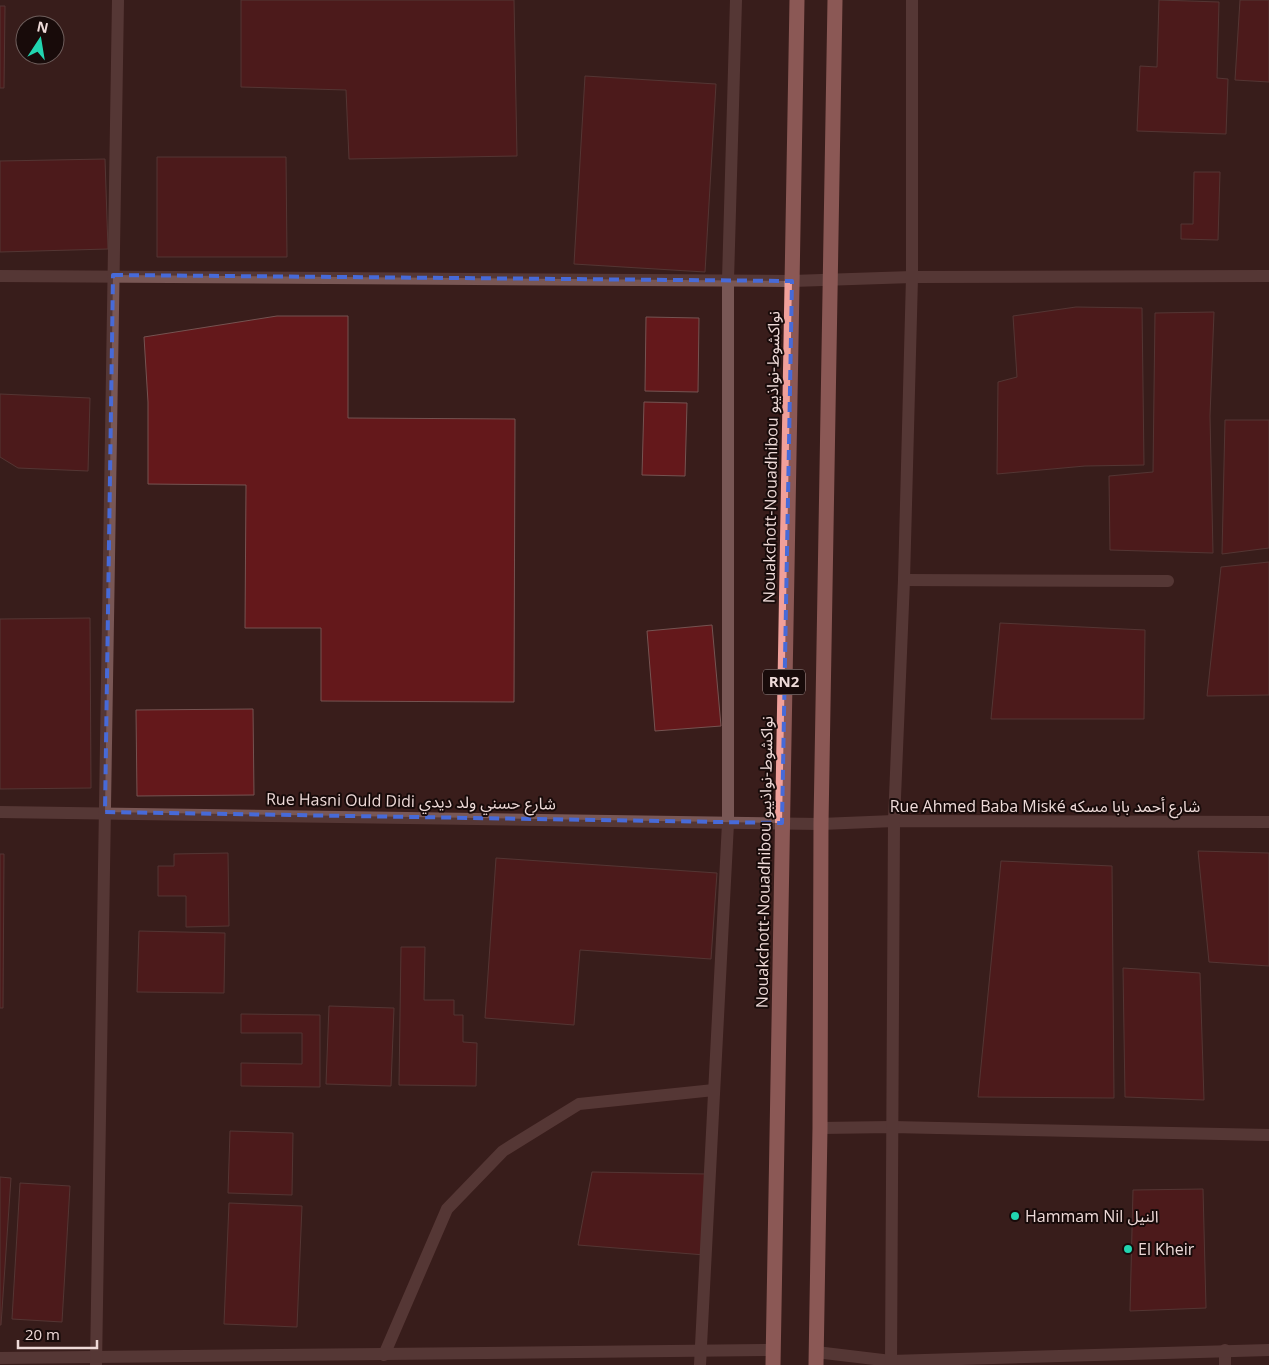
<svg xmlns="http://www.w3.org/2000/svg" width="1269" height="1365" viewBox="0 0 1269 1365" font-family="'Open Sans','Noto Sans Arabic',sans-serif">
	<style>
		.building { fill: #64181b; stroke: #755351 }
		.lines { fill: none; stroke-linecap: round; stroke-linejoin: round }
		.minor { stroke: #795755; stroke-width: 12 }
		.highway { stroke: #f0a09b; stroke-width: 15 }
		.marked { fill: none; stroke: #476ad8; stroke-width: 4; stroke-dasharray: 10 6; stroke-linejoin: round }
		.poi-dot { fill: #21d5b0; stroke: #180b0a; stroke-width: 2 }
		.labels { text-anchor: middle; stroke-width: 4; stroke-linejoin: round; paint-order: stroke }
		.shield { fill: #180b0a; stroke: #ae9c9a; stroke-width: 1 }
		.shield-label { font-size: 15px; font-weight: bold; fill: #eedad8 }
		.street-label { font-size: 16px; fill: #eedad8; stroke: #180b0a }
		.poi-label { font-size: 16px; fill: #eedad8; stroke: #180b0a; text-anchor: start }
	</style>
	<rect width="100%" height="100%" fill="#391d1b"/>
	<g class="building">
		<path d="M241 0H514L517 156 349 159 346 90 241 87Z"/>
		<path d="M1159 0 1219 2 1217 78 1228 79 1226 134 1137 131 1140 66 1157 67Z"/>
		<path d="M1240 0H1269V82L1235 80Z"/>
		<path d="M0 6H5L4 88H0Z"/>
		<path d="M585 76 716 84 705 272 574 264Z"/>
		<path d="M157 157H286L287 257H157Z"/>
		<path d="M105 159 108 249 0 252V161Z"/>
		<path d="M1194 172H1220L1218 240 1181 239V224H1193Z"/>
		<path d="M1076 307 1142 308 1144 465 1085 466 997 474 998 382 1017 377 1013 316Z"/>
		<path d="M1214 312 1210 416 1213 553 1110 550 1109 476 1153 472 1155 313Z"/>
		<path d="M277 316H348V418L515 419 514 702 321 701V628H245L246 485 148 484V402L144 337Z"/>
		<path d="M646 317 699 318 698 392 645 391Z"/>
		<path d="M0 394 90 398 88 471 18 468 0 457Z"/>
		<path d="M644 402 687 403 685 476 642 475Z"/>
		<path d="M1225 420H1269V548L1222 554Z"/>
		<path d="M1269 562V695L1207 696 1221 567Z"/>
		<path d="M90 618 91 788 0 789V619Z"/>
		<path d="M1000 623 1145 630 1144 719H991Z"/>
		<path d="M712 625 721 726 655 731 647 631Z"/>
		<path d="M253 709 254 795 137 796 136 710Z"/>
		<path d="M1198 851 1269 853V966L1209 962Z"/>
		<path d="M228 853 229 926 186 927V896H158V866H174V854Z"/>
		<path d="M0 854H4L3 1008H0Z"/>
		<path d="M496 858 717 873 711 959 580 950 574 1025 485 1018Z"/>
		<path d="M1001 861 1112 866 1114 1098 978 1097Z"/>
		<path d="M139 931 225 933 224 993 137 992Z"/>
		<path d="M401 947H425L424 1000H454V1015H463V1042L477 1043 476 1086 399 1085Z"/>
		<path d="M1123 968 1200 973 1204 1100 1125 1097Z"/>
		<path d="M329 1006 394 1008 391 1086 326 1084Z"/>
		<path d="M241 1014 320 1015V1087L241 1086V1063L302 1064V1033H241Z"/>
		<path d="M230 1131 293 1133 292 1195 228 1193Z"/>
		<path d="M592 1172 707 1174 705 1255 578 1245Z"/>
		<path d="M0 1177 11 1178 1 1325H0Z"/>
		<path d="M20 1183 70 1186 62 1322 12 1319Z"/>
		<path d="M1203 1189 1206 1308 1130 1311 1133 1190Z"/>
		<path d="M229 1203 302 1206 297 1327 224 1324Z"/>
	</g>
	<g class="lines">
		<g class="minor">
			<path d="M0 276 792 281 912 277 1269 276"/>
			<path d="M904 580 1168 581"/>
			<path d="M0 812 821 824 894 821 1269 822"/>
			<path d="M820 1128 892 1127 1269 1135"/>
			<path d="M1225 1350V1365"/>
			<path d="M816 1352 891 1361 1269 1350"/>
			<path d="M384 1355 447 1209 503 1151 579 1104 714 1090"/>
			<path d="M0 1358 773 1350"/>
			<path d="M96 1365 118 0"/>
			<path d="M700 1365 728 823V280L736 0"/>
			<path d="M891 1365 894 821 904 580 912 277V0"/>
		</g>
		<g class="highway">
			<path d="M773 1365 797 0"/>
			<path d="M816 1365 820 1128 821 824 835 0"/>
		</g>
	</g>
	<path d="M0 0H1269V1365H0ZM113 275 792 281 782 823 105 812Z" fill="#391d1b" fill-opacity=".55" fill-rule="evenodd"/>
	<path class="marked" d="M113 275 792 281 782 823 105 812Z"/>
	<g class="poi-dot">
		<circle cx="1015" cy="1216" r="5"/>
		<circle cx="1128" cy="1249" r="5"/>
	</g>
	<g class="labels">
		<rect class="shield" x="763" y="669.5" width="42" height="25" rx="4"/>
		<g class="shield-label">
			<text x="784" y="687">RN2</text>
		</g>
		<g class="street-label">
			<text transform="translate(771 457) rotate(-89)" y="6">Nouakchott-Nouadhibou نواكشوط-نواذيبو</text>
			<text transform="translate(411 801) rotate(1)" y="6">Rue Hasni Ould Didi شارع حسني ولد ديدي</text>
			<text x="1045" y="812">Rue Ahmed Baba Miské شارع أحمد بابا مسكه</text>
			<text transform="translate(764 862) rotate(-89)" y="6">Nouakchott-Nouadhibou نواكشوط-نواذيبو</text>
		</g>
		<g class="poi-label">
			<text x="1025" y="1222">Hammam Nil النيل</text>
			<text x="1138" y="1255">El Kheir</text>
		</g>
	</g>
	<g transform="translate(40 40) rotate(12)"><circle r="24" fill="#180b0a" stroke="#6e5e5c"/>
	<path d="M0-4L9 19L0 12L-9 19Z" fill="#21d5b0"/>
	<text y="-8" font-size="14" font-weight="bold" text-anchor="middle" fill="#eedad8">N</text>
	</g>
	<path d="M18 1340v8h79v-8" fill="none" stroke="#eedad8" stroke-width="2.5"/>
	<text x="25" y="1340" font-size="15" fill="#eedad8" stroke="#180b0a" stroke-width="4" paint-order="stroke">20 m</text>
</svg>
